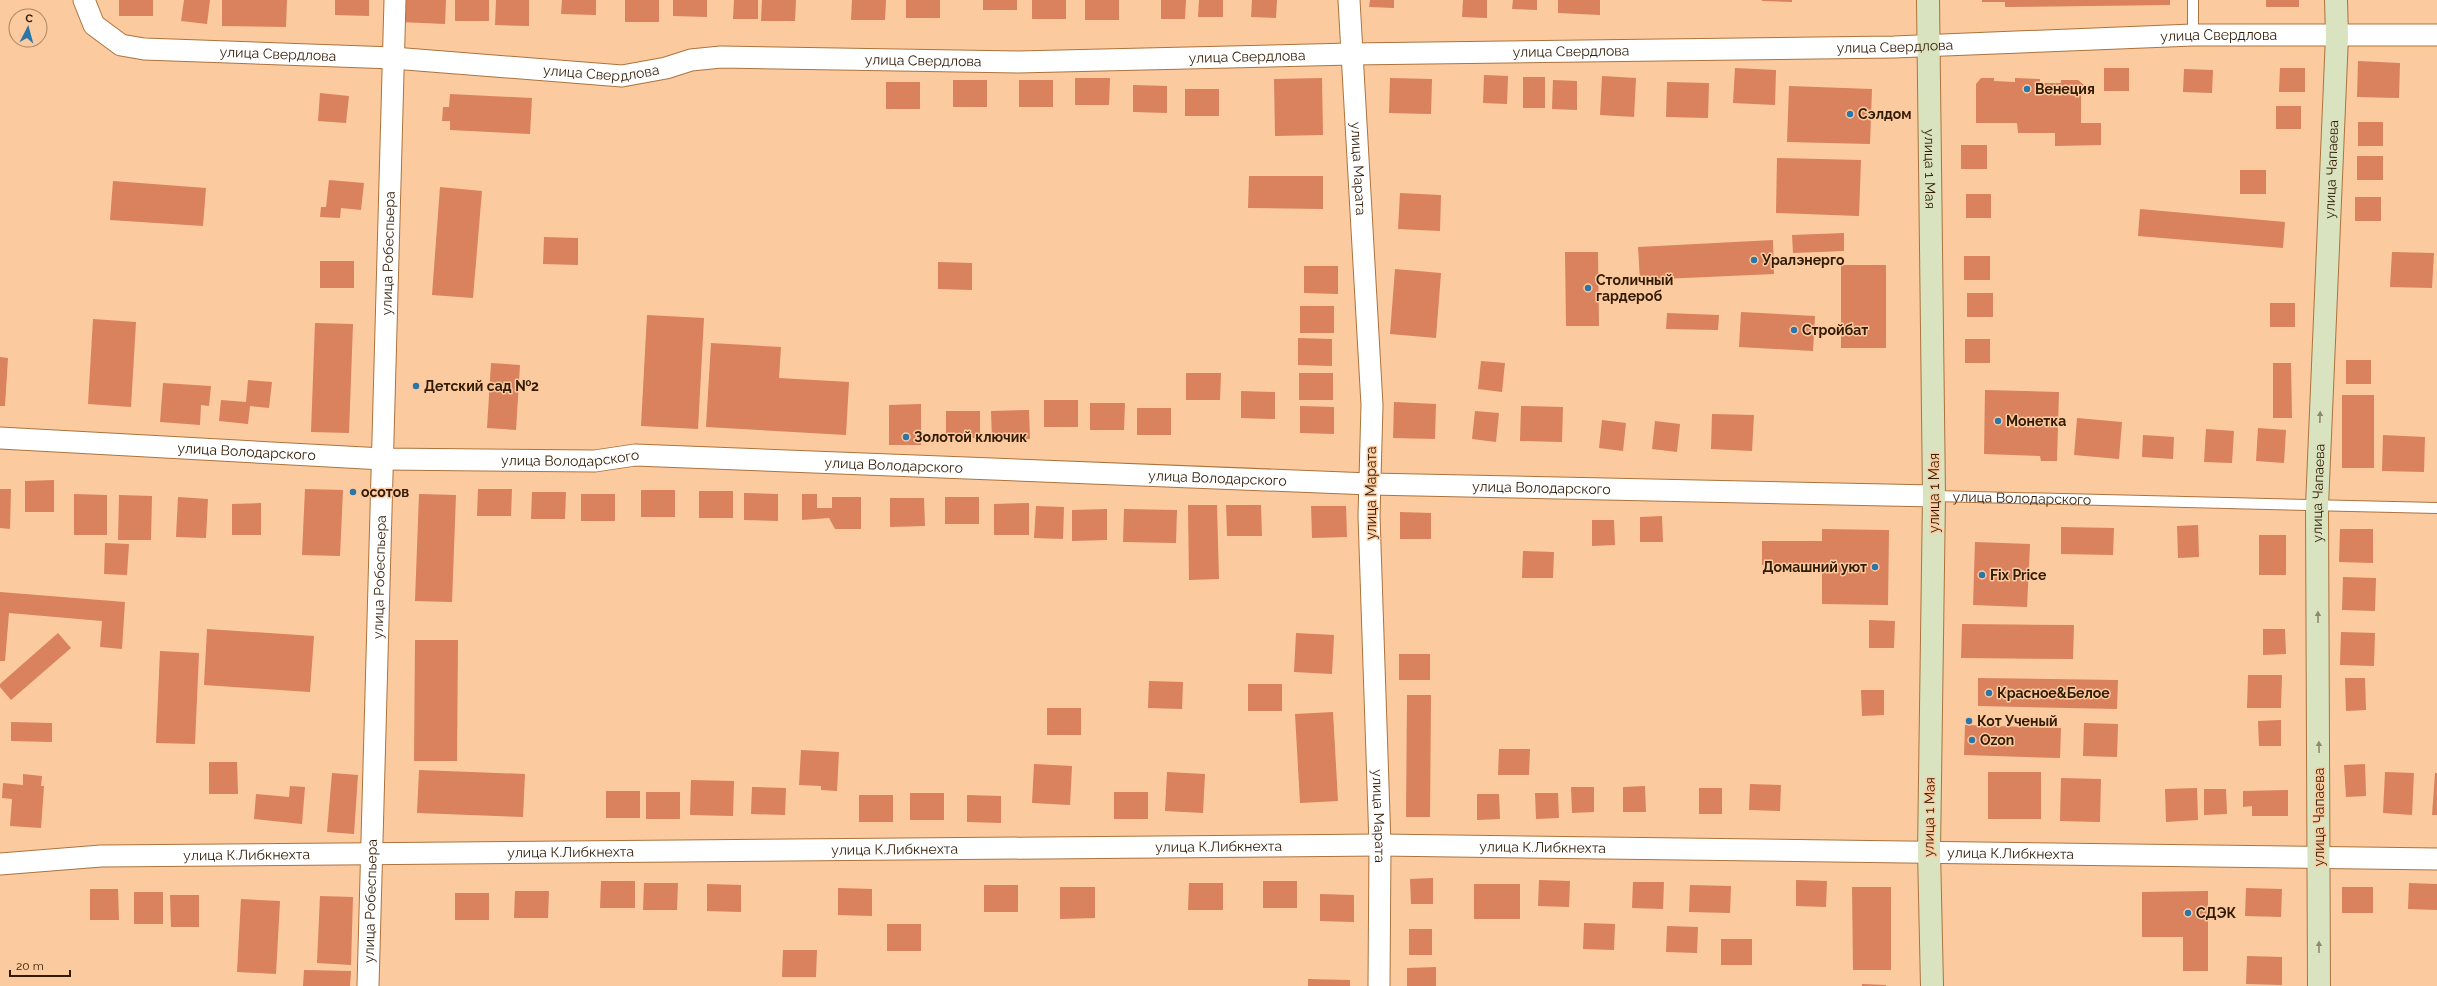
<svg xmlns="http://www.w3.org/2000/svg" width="2437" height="986" viewBox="0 0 2437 986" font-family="Raleway,sans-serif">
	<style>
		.building { fill: #da815d }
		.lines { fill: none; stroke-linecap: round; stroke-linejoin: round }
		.service-casing { stroke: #ac733d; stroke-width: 12 }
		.minor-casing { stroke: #ac733d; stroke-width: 23 }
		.secondary-casing { stroke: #ac733d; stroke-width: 24 }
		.service { stroke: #fff; stroke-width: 10 }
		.minor { stroke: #fff; stroke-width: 21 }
		.secondary { stroke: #dae3c0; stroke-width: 22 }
		.oneway { fill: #8e896c }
		.poi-dot { fill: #2b76a9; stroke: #fcca9f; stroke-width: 1.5 }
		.labels { text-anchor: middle; stroke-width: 3; stroke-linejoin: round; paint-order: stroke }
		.street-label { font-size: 14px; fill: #321b05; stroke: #fcca9f }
		.poi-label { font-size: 14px; font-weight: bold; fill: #321b05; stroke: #fcca9f; text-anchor: start }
	</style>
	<rect width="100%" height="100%" fill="#fcca9f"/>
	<g class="building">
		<rect x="119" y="0" width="34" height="16"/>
		<path d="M184 0H210L207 24 181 21Z"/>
		<path d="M222 0H287L286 27 222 26Z"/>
		<path d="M335 0H369V16L335 15Z"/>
		<path d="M402 0H446L445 24 401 22Z"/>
		<rect x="455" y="0" width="34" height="21"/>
		<path d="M496 0H529V26L495 25Z"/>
		<path d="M562 0H596V15L561 14Z"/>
		<rect x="625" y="0" width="34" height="22"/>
		<path d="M673 0H707V17L673 16Z"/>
		<path d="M734 0H758V19H733Z"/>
		<path d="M762 0H796L795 21H761Z"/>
		<path d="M852 0H886L885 20H851Z"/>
		<rect x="906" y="0" width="34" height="18"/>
		<rect x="983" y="0" width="34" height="10"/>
		<rect x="1032" y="0" width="34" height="19"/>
		<rect x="1085" y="0" width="34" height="20"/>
		<path d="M1161 0H1186L1185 19H1161Z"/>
		<path d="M1199 0H1223V17H1198Z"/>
		<path d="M1252 0H1277L1276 18 1251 17Z"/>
		<path d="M1370 0H1394V8L1369 7Z"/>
		<path d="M1463 0H1487V18L1462 17Z"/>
		<path d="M1513 0H1537V10L1512 9Z"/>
		<path d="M1558 0H1600V15L1558 13Z"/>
		<path d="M1762 0H1792V2L1762 1Z"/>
		<path d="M1982 0H2170V5L2005 7V2H1982Z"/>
		<rect x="2266" y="0" width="33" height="7"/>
		<path d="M2358 61 2400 63 2399 98 2357 97Z"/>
		<path d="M1735 68 1776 70 1775 105 1733 103Z"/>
		<rect x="2104" y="68" width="25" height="23"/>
		<path d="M2280 68H2305V92H2279Z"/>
		<path d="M2184 69 2213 70 2212 93 2183 92Z"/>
		<path d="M1484 75 1508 76 1507 104 1483 103Z"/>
		<path d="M1602 76 1636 78 1634 117 1600 115Z"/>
		<rect x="1523" y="77" width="22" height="31"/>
		<path d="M1075 78H1110L1109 105H1075Z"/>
		<path d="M1322 78 1323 135 1275 136 1274 79Z"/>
		<path d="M1390 78 1432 79 1431 114 1389 113Z"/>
		<path d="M1981 78H1994V81L2015 82V78L2040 79V83H2061V80H2078L2084 85V95H2081V123H2101V145L2055 146V133H2018L2017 123H1976V84Z"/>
		<rect x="953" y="80" width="34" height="27"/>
		<rect x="1019" y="80" width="34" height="27"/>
		<path d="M1553 80 1577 81V110L1552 109Z"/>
		<rect x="886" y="82" width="34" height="27"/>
		<path d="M1667 82 1709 83 1708 118 1666 117Z"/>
		<path d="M1133 85 1167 86V113L1133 112Z"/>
		<path d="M1789 86 1872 89 1870 144 1787 142Z"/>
		<rect x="1185" y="89" width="34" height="27"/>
		<path d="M320 93 349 96 346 123 318 121Z"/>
		<path d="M450 94 532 98 530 134 450 130V121H442L443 107H449Z"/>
		<rect x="2276" y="106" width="25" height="23"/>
		<rect x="2358" y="122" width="25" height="24"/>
		<rect x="1961" y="145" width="26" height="24"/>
		<rect x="2357" y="156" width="26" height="24"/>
		<path d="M1777 158 1861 160 1859 216 1776 213Z"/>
		<rect x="2240" y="170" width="26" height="24"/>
		<path d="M1249 176H1323V209L1248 208Z"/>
		<path d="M329 180 364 183 361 210 341 208 340 218 320 217 321 207H326Z"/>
		<path d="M113 181 206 188 203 226 110 220Z"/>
		<path d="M440 187 482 191 473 298 432 295Z"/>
		<path d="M1400 193 1441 195 1440 231 1398 229Z"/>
		<rect x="1966" y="194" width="25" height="24"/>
		<rect x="2355" y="197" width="26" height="24"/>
		<path d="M2140 209 2285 222 2283 248 2138 236Z"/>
		<path d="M1844 233V251L1793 253 1792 235Z"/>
		<path d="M544 237 578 238V265L543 264Z"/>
		<path d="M1773 240 1774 274 1640 280 1638 247Z"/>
		<path d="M1565 252H1598L1599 326H1566Z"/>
		<path d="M2392 252 2434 253 2432 288 2390 287Z"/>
		<rect x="1964" y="256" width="26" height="24"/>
		<rect x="320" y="261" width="34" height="27"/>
		<path d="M938 262 972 263V290L938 289Z"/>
		<rect x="1841" y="265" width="45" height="83"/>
		<path d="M1304 266H1338V294L1304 293Z"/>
		<path d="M1395 269 1441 273 1436 338 1390 334Z"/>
		<rect x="1967" y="293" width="26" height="24"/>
		<rect x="2270" y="303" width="25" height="24"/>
		<rect x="1300" y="306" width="34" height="27"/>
		<path d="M1741 312 1815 316 1813 351 1739 347Z"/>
		<path d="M1667 313 1719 315 1718 330 1666 329Z"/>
		<path d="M647 315 704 318 698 429 641 426Z"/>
		<path d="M93 319 136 322 131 407 88 404Z"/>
		<path d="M315 323 353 324 349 433 311 432Z"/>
		<path d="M1298 338 1332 339V366L1298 365Z"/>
		<rect x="1965" y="339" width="25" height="24"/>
		<path d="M711 343 781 347 779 378 849 382 846 435 706 427Z"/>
		<path d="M0 357 8 358 5 406H0Z"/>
		<rect x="2346" y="360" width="25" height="24"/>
		<path d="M1481 361 1505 363 1502 392 1478 389Z"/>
		<path d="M491 363 520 365 516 430 487 428Z"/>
		<path d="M2273 363H2291L2292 418H2273Z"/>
		<path d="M1186 373H1221L1220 400H1186Z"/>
		<rect x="1299" y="373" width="34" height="27"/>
		<path d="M248 380 272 382 269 408 250 406 248 424 219 421 221 400 246 402Z"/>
		<path d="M163 383 211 386 209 406 201 405 200 425 160 422Z"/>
		<path d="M1985 390 2059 392 2057 461H2041L2040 456 1984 454Z"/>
		<path d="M1241 391 1275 392V419L1241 418Z"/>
		<rect x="2342" y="395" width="32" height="73"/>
		<rect x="1044" y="400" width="34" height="27"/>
		<path d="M1394 402 1436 404 1435 439 1393 438Z"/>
		<path d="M1090 403H1125L1124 430H1090Z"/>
		<path d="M921 404V445H889V405Z"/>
		<path d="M1300 406 1334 407V434L1300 433Z"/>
		<path d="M1521 406 1563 407 1562 442 1520 441Z"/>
		<rect x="1137" y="408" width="34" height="27"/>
		<path d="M1029 410 1030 439 992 440 991 411Z"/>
		<rect x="946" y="411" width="34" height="27"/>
		<path d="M1475 411 1499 413 1496 442 1472 439Z"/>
		<path d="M1712 414 1754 415 1752 451 1711 449Z"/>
		<path d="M2077 418 2122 422 2119 459 2074 455Z"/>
		<path d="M1602 420 1626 423 1623 451 1599 448Z"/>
		<path d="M1655 421 1680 424 1677 452 1652 449Z"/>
		<path d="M2258 428 2286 430 2284 463 2256 461Z"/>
		<path d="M2206 429 2234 431 2232 463 2204 462Z"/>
		<path d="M2143 435 2174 437 2173 459 2142 457Z"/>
		<path d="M2383 435 2425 437 2424 472 2382 471Z"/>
		<path d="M54 480V512H25V481Z"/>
		<path d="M0 489H11L10 529 0 528Z"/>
		<path d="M305 489 343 490 340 556 302 555Z"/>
		<path d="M478 489H512L511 516H477Z"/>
		<rect x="641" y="490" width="34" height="27"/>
		<rect x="699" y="491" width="34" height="27"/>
		<path d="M532 492H566L565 519H531Z"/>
		<path d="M744 493 778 494V521L744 520Z"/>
		<path d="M74 494 107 495V535H74Z"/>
		<path d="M419 494 456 495 452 602 415 601Z"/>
		<rect x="581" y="494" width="34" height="27"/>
		<path d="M802 494H817V508H832V497H861V529H835L829 518 802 520Z"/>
		<path d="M119 495 152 496 151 540H118Z"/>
		<path d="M178 497 208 499 206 538 176 537Z"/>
		<rect x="945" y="497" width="34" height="27"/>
		<path d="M890 498H924L925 526 890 527Z"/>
		<path d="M261 503V535H232V504Z"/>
		<path d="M1029 503V535H994V504Z"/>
		<path d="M1188 505H1217L1219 579 1189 580Z"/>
		<path d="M1226 505H1261L1262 536H1227Z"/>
		<path d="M1036 506 1064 507 1063 539 1034 538Z"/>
		<path d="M1311 506H1346L1347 537 1312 538Z"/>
		<path d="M1107 509V540L1072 541V510Z"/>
		<path d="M1124 509 1177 510 1176 543 1123 542Z"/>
		<path d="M1400 512 1431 513V539H1400Z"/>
		<path d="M1662 516 1663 542H1640V517Z"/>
		<path d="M1592 520H1614L1615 545 1592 546Z"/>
		<path d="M2198 525 2199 557 2178 558 2177 526Z"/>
		<path d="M2061 527 2114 528 2113 555 2061 554Z"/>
		<path d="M1822 529 1889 530 1888 605 1822 604V566L1762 565V541H1822Z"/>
		<path d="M2340 529H2373V563L2339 562Z"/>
		<rect x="2259" y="535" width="27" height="40"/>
		<path d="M1975 542 2030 544 2027 607 1973 605Z"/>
		<path d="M105 543 129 544 127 575 104 574Z"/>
		<path d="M1523 551 1554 552 1553 578H1522Z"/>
		<path d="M2343 577 2376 578 2375 611 2342 610Z"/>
		<path d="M0 592 125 602 122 649 100 647 102 621 9 613 5 661H0Z"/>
		<path d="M1869 620 1895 621 1894 648H1869Z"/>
		<path d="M1962 624 2074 625 2073 659 1961 658Z"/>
		<path d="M207 629 314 636 310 692 204 685Z"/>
		<path d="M2263 629H2285L2286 654 2263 655Z"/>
		<path d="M2341 632 2375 633 2374 666 2340 665Z"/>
		<path d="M58 633 71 648 11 700 0 687V684Z"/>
		<path d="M1296 633 1334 635 1332 674 1294 672Z"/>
		<path d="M415 640H458L457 761H414Z"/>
		<path d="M160 651 199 653 195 744 156 743Z"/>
		<rect x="1399" y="654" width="31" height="26"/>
		<path d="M2248 675H2282L2281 708H2247Z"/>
		<path d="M1978 678 2118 680 2117 709 1978 706Z"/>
		<path d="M2345 678H2365L2366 710 2346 711Z"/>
		<path d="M1149 681 1183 682 1182 709 1148 708Z"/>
		<rect x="1248" y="684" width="34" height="27"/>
		<path d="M1861 690H1884V715L1862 716Z"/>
		<path d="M1407 695H1431L1430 817H1406Z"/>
		<rect x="1047" y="708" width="34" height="27"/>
		<path d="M1333 712 1338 801 1300 803 1295 714Z"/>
		<path d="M2281 720V746H2259L2258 721Z"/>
		<path d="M11 722 52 723V742L11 741Z"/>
		<path d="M2084 723 2118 724 2117 757 2083 756Z"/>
		<path d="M1965 725 2061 728 2060 758 1964 755Z"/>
		<path d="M1499 749H1530L1529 775H1498Z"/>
		<path d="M801 750 839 752 837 791 821 790V786L799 785Z"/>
		<path d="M209 762H237L238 794H209Z"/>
		<path d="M1034 764 1072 766 1070 805 1032 803Z"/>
		<path d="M2365 764 2366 796 2346 797 2344 765Z"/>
		<path d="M419 770 525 774 523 817 417 813Z"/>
		<path d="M1167 772 1205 774 1203 813 1165 811Z"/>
		<rect x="1988" y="772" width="53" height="47"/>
		<path d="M2385 772 2414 773 2412 815 2383 813Z"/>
		<path d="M332 773 358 775 354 834 327 832Z"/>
		<path d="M2435 773H2437V815H2432Z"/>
		<path d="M23 774 42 776 41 786H44L41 828 10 826 12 799 2 798 3 783 23 785Z"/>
		<path d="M2061 778 2101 779 2100 822 2060 821Z"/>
		<path d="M691 780 734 781 733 816 690 815Z"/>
		<path d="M1750 784 1781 785 1780 811 1749 810Z"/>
		<path d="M290 786 305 787 302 824 254 819 256 794 289 797Z"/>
		<path d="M1645 786 1646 812H1623V787Z"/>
		<path d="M752 787 786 788 785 815 751 814Z"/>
		<path d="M1571 787H1594V812L1572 813Z"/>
		<rect x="1699" y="788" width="23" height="26"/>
		<path d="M2197 788 2198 820 2166 822 2165 789Z"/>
		<path d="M2204 789H2226L2227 814 2204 815Z"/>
		<path d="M2288 790V816H2252V806L2243 807V791Z"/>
		<rect x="606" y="791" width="34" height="27"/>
		<rect x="646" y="792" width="34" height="27"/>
		<rect x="1114" y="792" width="34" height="27"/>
		<rect x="910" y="793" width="34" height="27"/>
		<path d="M1535 793H1558L1559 818 1536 819Z"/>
		<path d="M1477 794H1499L1500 819 1477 820Z"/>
		<rect x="859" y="795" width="34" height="27"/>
		<path d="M967 795 1001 796V823L967 822Z"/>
		<path d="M1433 878V904H1411L1410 879Z"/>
		<path d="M1539 880 1570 881 1569 907 1538 906Z"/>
		<path d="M1796 880 1827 881 1826 907 1796 906Z"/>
		<path d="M601 881H635V908H600Z"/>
		<rect x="1263" y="881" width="34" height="27"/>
		<path d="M1633 882H1664L1663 909 1632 908Z"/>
		<path d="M644 883H678L677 910H643Z"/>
		<path d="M1189 883H1223V910H1188Z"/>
		<path d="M2409 883 2437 884V910L2408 909Z"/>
		<path d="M707 884 741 885V912L707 911Z"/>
		<rect x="1474" y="884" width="46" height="35"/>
		<rect x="984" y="885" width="34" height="27"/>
		<path d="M1690 885 1731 886 1730 913 1689 912Z"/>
		<path d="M1060 887H1095V918L1060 919Z"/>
		<path d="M1852 887H1891V970H1853Z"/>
		<rect x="2342" y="887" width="31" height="26"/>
		<path d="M838 888 872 889V916L838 915Z"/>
		<path d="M2246 888 2282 889 2281 917 2245 916Z"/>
		<path d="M90 889H118L119 920H90Z"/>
		<path d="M515 891H549L548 918H514Z"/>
		<path d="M2208 891V971H2183V937H2142V892Z"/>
		<rect x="134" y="892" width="29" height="32"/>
		<rect x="455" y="893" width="34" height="27"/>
		<path d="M1320 894 1354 895V922L1320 921Z"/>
		<path d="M170 895H199V927H171Z"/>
		<path d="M320 896 353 897 351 965 317 963Z"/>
		<path d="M241 899 280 901 276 974 237 972Z"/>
		<path d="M1584 923 1615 924 1614 950 1583 949Z"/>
		<rect x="887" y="924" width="34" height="27"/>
		<path d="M1667 926 1698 927 1697 953 1666 952Z"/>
		<rect x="1409" y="929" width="23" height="26"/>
		<rect x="1721" y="939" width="31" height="26"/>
		<path d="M783 950H817L816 977H782Z"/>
		<path d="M2247 956 2282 957V985L2246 984Z"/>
		<path d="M1436 967V986H1407V968Z"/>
		<path d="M304 970 351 971 350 986H303Z"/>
		<path d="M1308 979 1350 980V986H1308Z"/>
		<path d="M1862 984 1886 985V986H1862Z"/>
	</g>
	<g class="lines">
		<defs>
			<g id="service">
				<path d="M2193 0V35"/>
				<path id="s1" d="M1934 496 2437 508"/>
			</g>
			<g id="minor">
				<path id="s2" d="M84 0 94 25 121 45 144 49 393 58 622 76 666 68 691 60 721 57 1018 62 1351 54 1894 47 2193 35H2437"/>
				<path id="s3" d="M1349 0 1372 405 1369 516 1380 845 1379 986"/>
				<path id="s4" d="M0 438 383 459 595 461 635 455 1370 484 1934 496"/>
				<path id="s5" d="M0 864 101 856 1380 845 2437 859"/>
				<path id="s6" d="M368 986 395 0"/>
			</g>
			<g id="secondary">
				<path id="s7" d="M1928 0 1934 496 1929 851 1932 986"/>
				<path id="s8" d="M2319 986 2317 506 2337 36 2336 0"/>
			</g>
		</defs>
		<use href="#service" class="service-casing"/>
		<use href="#minor" class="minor-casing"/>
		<use href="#secondary" class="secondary-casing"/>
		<use href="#service" class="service"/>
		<use href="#minor" class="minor"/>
		<use href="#secondary" class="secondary"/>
	</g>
	<defs><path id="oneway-solid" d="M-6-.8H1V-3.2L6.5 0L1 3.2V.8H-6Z"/></defs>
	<g class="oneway">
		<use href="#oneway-solid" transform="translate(2320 417) rotate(-88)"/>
		<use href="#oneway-solid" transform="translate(2318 617) rotate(-91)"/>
		<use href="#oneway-solid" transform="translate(2319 747) rotate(-91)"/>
		<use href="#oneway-solid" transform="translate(2319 947) rotate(-90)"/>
	</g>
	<g class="poi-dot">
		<circle cx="2027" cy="89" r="4"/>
		<circle cx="1850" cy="114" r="4"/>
		<circle cx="1754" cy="260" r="4"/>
		<circle cx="1588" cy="288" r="4"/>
		<circle cx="1794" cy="330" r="4"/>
		<circle cx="416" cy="386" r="4"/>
		<circle cx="1998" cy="421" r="4"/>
		<circle cx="906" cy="437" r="4"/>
		<circle cx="353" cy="492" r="4"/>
		<circle cx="1875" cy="567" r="4"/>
		<circle cx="1982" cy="575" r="4"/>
		<circle cx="1989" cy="693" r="4"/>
		<circle cx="1969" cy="721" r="4"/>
		<circle cx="1972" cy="740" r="4"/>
		<circle cx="2188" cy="913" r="4"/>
	</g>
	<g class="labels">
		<g class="street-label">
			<text dy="5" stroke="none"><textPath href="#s2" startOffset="2162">улица Свердлова</textPath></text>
			<text dy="5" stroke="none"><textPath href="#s2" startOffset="1838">улица Свердлова</textPath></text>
			<text dy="5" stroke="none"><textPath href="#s2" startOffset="1514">улица Свердлова</textPath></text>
			<text dy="5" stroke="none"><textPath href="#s2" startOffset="218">улица Свердлова</textPath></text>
			<text dy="5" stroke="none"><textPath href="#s2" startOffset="1190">улица Свердлова</textPath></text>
			<text dy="5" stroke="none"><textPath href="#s2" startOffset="866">улица Свердлова</textPath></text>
			<text dy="5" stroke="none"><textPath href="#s2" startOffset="542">улица Свердлова</textPath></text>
			<text dy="5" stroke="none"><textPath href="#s3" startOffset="169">улица Марата</textPath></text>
			<text dy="5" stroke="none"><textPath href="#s7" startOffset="169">улица 1 Мая</textPath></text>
			<text dy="5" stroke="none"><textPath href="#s8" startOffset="817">улица Чапаева</textPath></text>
			<text dy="5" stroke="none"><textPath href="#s6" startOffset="733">улица Робеспьера</textPath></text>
			<text dy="5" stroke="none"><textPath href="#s4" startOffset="247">улица Володарского</textPath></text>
			<text dy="5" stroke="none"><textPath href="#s4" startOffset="571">улица Володарского</textPath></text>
			<text dy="5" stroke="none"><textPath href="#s4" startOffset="895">улица Володарского</textPath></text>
			<text dy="5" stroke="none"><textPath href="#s4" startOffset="1219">улица Володарского</textPath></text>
			<text dy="5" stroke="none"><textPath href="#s4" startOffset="1543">улица Володарского</textPath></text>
			<text transform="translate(1371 493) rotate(-90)" y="5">улица Марата</text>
			<text transform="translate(1934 493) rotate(-90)" y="5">улица 1 Мая</text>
			<text dy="5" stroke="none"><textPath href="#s8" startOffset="493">улица Чапаева</textPath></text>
			<text dy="5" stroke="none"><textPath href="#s1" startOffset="88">улица Володарского</textPath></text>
			<text dy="5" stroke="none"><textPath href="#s6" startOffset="409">улица Робеспьера</textPath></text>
			<text dy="5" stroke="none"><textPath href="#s3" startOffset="817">улица Марата</textPath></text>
			<text transform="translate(1929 817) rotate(-89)" y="5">улица 1 Мая</text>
			<text transform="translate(2319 817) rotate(-90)" y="5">улица Чапаева</text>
			<text dy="5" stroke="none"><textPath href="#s5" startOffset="1219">улица К.Либкнехта</textPath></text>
			<text dy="5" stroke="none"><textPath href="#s5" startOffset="1543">улица К.Либкнехта</textPath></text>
			<text dy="5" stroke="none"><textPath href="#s5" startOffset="895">улица К.Либкнехта</textPath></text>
			<text dy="5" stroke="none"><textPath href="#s5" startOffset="571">улица К.Либкнехта</textPath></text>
			<text dy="5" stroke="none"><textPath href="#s5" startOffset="2011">улица К.Либкнехта</textPath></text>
			<text dy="5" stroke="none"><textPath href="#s5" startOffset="247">улица К.Либкнехта</textPath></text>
			<text dy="5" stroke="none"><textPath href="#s6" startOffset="85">улица Робеспьера</textPath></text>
		</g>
		<g class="poi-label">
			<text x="2035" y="94">Венеция</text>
			<text x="1858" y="119">Сэлдом</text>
			<text x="1762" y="265">Уралэнерго</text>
			<text x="1596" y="285">Столичный<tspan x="1596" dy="16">гардероб</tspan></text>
			<text x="1802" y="335">Стройбат</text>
			<text x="424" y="391">Детский сад №2</text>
			<text x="2006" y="426">Монетка</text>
			<text x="914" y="442">Золотой ключик</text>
			<text x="361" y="497">осотов</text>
			<text x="1867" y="572" text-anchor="end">Домашний уют</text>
			<text x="1990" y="580">Fix Price</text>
			<text x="1997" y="698">Красное&amp;Белое</text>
			<text x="1977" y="726">Кот Ученый</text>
			<text x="1980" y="745">Ozon</text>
			<text x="2196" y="918">СДЭК</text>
		</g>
	</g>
	<g transform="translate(28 28) rotate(6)"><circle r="19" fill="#fcca9f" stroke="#ab8461"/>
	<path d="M0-3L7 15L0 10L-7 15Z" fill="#2b76a9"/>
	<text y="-6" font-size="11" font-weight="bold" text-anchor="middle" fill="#321b05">С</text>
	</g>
	<path d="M10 970v6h60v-6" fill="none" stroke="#321b05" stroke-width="2"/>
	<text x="16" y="970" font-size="12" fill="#321b05" stroke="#fcca9f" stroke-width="3" paint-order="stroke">20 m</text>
</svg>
